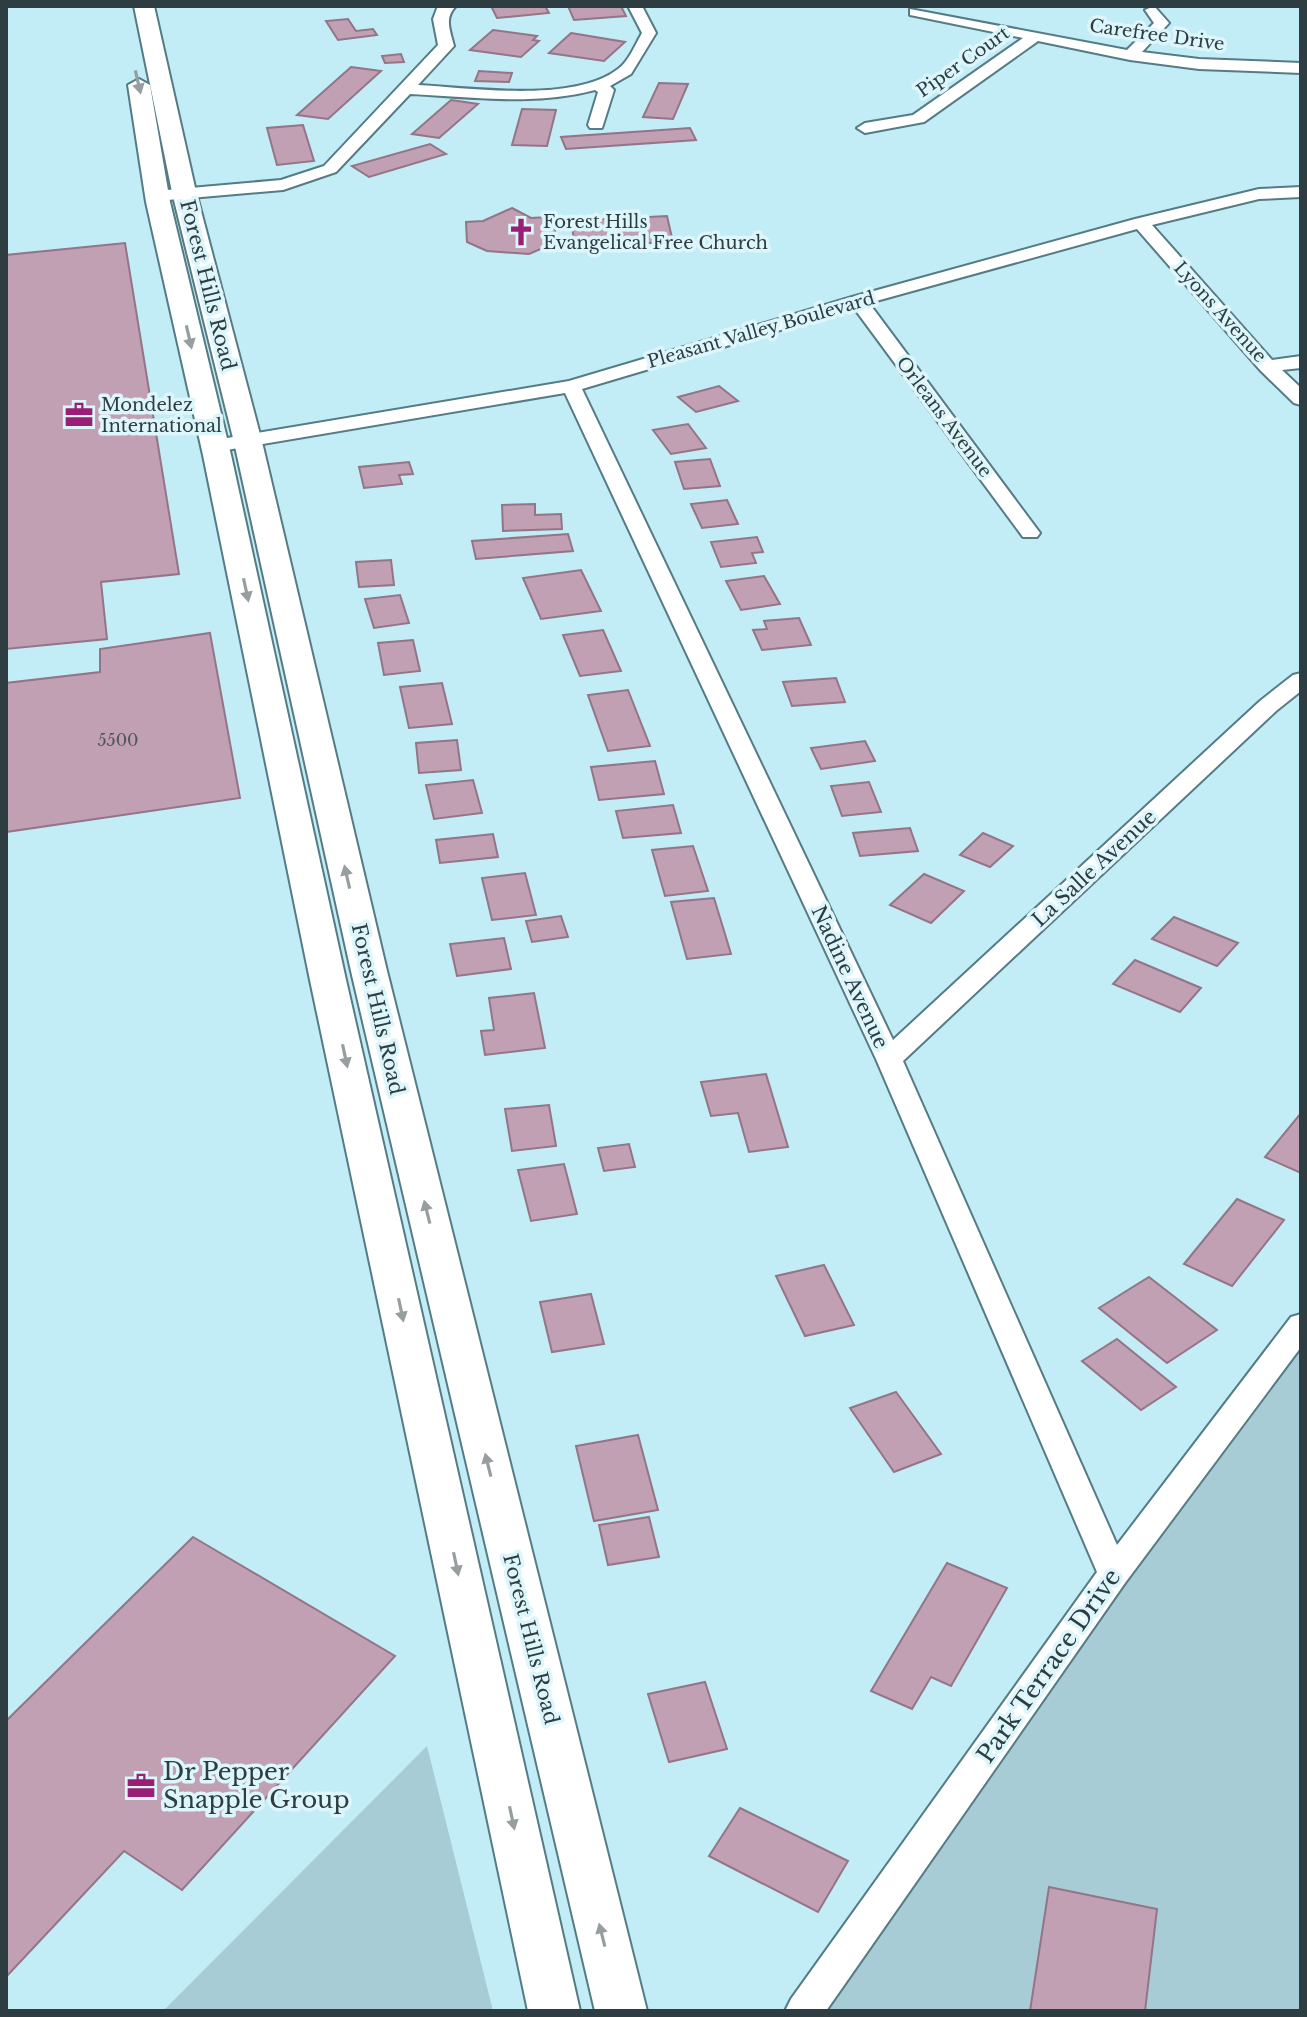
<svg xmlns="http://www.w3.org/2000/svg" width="1307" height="2017" viewBox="0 0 1307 2017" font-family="'Libre Baskerville',serif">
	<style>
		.green { fill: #a7ccd5 }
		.building { fill: #c0a0b2; stroke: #937586; stroke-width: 2 }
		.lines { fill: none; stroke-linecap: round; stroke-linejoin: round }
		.street-casing { stroke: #557b84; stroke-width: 4 }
		.secondary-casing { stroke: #557b84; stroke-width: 4 }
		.street { fill: #fff; fill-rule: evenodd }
		.secondary { fill: #fff; fill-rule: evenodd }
		.oneway { fill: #969ea0 }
		.labels { text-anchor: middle; stroke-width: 7; stroke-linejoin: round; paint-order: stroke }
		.number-label { font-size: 16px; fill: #52565d }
		.far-street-label { font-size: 18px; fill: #2d3d41; stroke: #ddf6fc }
		.far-poi-label { font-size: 18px; fill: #2d3d41; stroke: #ddf6fc; text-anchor: start }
		.street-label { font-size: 20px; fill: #2d3d41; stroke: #ddf6fc }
		.near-street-label { font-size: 24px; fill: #2d3d41; stroke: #ddf6fc }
		.near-poi-label { font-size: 24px; fill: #2d3d41; stroke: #ddf6fc; text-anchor: start }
	</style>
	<rect width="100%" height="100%" fill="#c2ecf6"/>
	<g class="green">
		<path d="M1301 1341V2011H818Z"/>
		<path d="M427 1746 493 2011H163Z"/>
	</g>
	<g class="building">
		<path d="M491 6H545L549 13 497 18Z"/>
		<path d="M568 6H621L626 16 574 20Z"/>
		<path d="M348 19 356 31 373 29 377 35 338 40 326 21Z"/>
		<path d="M493 30 537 36 533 40 539 41 521 57 470 50Z"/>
		<path d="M571 33 625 42 604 61 549 53Z"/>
		<path d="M401 54 404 62 385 63 382 56Z"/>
		<path d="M351 67 381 71 328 119 297 115Z"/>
		<path d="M479 71 512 73 509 82 475 81Z"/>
		<path d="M659 83 688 84 673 119 643 117Z"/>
		<path d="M451 100 478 104 439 138 412 134Z"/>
		<path d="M522 109 556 110 547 146 512 145Z"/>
		<path d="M303 125 314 161 277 165 267 128Z"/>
		<path d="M690 128 696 140 566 149 561 137Z"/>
		<path d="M430 144 446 154 369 177 352 166Z"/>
		<path d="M512 208 531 218 561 216 553 236 564 239 529 254 487 251 467 242 466 222 483 221Z"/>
		<path d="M667 216 673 242 575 246 571 221Z"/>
		<path d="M125 243 179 574 101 582 107 639 6 649V255Z"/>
		<path d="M719 386 738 401 696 412 678 397Z"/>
		<path d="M688 424 706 448 671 454 653 430Z"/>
		<path d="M710 459 720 486 684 489 675 462Z"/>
		<path d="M409 462 413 474 399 475 402 484 364 488 359 467Z"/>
		<path d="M727 500 738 524 702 528 691 504Z"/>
		<path d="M535 504V515L561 514 562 529 503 531 502 505Z"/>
		<path d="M568 534 573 551 476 559 472 541Z"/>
		<path d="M757 537 763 552 752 553 756 563 721 567 711 542Z"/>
		<path d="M391 560 394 585 359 587 356 562Z"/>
		<path d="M581 570 601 611 541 619 523 578Z"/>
		<path d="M764 576 780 604 741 610 726 581Z"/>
		<path d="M400 595 409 623 374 628 365 599Z"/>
		<path d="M799 618 811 645 762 650 753 630 767 629 764 621Z"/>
		<path d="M603 630 621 671 580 676 563 635Z"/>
		<path d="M210 633 240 798 6 832V683L100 672V649Z"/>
		<path d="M413 640 420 671 384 675 378 643Z"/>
		<path d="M836 678 845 702 792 706 783 682Z"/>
		<path d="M442 683 452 724 409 728 400 687Z"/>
		<path d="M628 690 650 746 608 751 588 695Z"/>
		<path d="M457 740 461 770 419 773 416 743Z"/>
		<path d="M865 741 875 761 821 769 811 748Z"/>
		<path d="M655 761 664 794 599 800 591 767Z"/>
		<path d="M473 780 482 813 434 819 426 785Z"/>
		<path d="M869 782 881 812 842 816 831 786Z"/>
		<path d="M673 805 681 833 623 838 616 811Z"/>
		<path d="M910 828 918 851 860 856 853 833Z"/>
		<path d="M983 833 1013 846 990 867 960 855Z"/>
		<path d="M493 834 498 857 440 863 436 840Z"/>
		<path d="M693 846 708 891 665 896 652 850Z"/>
		<path d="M525 873 536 915 492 920 482 878Z"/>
		<path d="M924 874 964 891 931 923 890 905Z"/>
		<path d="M714 898 731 954 687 959 671 902Z"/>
		<path d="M561 916 568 937 532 942 526 921Z"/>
		<path d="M1174 917 1238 943 1217 966 1152 939Z"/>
		<path d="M504 938 511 969 457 976 450 944Z"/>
		<path d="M1135 960 1201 988 1180 1012 1113 984Z"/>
		<path d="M534 993 545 1048 485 1055 481 1031 494 1030 489 998Z"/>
		<path d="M766 1074 788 1147 749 1152 738 1113 711 1116 701 1082Z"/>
		<path d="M549 1105 556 1146 512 1151 505 1109Z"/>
		<path d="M1301 1113V1173L1265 1157Z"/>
		<path d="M629 1144 635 1167 604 1171 598 1148Z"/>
		<path d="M564 1164 577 1214 531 1221 518 1170Z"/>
		<path d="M1237 1199 1284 1220 1232 1286 1184 1264Z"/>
		<path d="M824 1265 854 1325 805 1336 776 1276Z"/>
		<path d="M1149 1277 1217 1330 1167 1363 1099 1308Z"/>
		<path d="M591 1294 604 1344 552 1352 540 1302Z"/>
		<path d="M1117 1339 1176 1387 1141 1410 1082 1361Z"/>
		<path d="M896 1392 941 1454 894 1472 850 1408Z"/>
		<path d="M638 1435 658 1510 594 1521 576 1446Z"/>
		<path d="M649 1517 659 1557 608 1565 599 1525Z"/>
		<path d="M193 1537 395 1656 182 1890 124 1851 6 1977V1721Z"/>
		<path d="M947 1563 1007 1588 951 1686 931 1677 912 1709 871 1691Z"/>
		<path d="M705 1682 727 1749 669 1762 648 1694Z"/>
		<path d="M740 1808 848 1861 818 1912 709 1856Z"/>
		<path d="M1049 1887 1157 1909 1145 2011H1030Z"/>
	</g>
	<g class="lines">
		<defs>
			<g id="street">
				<path d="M438 6H456C444 18 450 30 454 46L418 85C472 88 574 103 618 69 629 61 635 45 642 33L628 6H642L656 33 631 74 610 86 614 90 602 128H590L588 125 598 92 595 90C534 106 472 97 410 94L336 172 283 190 156 201 148 196 156 191 281 180 324 166 438 45 433 19Z"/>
				<path d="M1154 6 1169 23 1142 52 1199 59 1301 63V73L1199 69 1130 60 1038 41 924 122 865 133 857 128 865 123 913 115 1023 38 910 15V9L1127 50 1154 23 1145 10Z"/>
				<path d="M1301 187V197L1259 199 1152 225 1272 360 1301 356V368L1282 370 1301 388V405L1294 403 1260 370 1137 229 869 303 1037 529 1040 533 1037 537H1023L854 308 582 389 893 1040 1260 701 1293 675 1301 673V691L1276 711 903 1061 1117 1545 1291 1317 1301 1314V1347L1125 1583 826 2011H785L791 1999 1097 1572 876 1059 565 393 215 452 205 446 215 440 569 381 852 297 1135 219 1259 189Z"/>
			</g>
			<g id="secondary">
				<path d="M134 6H154L196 192 262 442 387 971 647 2011H595L351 971 234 442 172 192Z"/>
				<path d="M139 79 150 85 170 202 231 455 346 980 580 2011H528L310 980 203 455 146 202 128 85Z"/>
			</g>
		</defs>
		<use href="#street" class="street-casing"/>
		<use href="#secondary" class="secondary-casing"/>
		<use href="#street" class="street"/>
		<use href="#secondary" class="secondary"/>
	</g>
	<defs><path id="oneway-solid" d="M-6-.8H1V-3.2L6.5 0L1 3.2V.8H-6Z" transform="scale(2)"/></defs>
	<g class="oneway">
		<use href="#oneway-solid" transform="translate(138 82) rotate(77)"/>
		<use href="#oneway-solid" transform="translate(189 337) rotate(77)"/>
		<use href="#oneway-solid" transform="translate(246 590) rotate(78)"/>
		<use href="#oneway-solid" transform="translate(347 877) rotate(-103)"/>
		<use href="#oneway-solid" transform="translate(345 1056) rotate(78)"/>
		<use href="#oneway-solid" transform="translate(427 1212) rotate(-104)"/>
		<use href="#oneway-solid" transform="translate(401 1310) rotate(78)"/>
		<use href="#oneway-solid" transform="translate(488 1465) rotate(-104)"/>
		<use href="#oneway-solid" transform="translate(456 1564) rotate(78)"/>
		<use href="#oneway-solid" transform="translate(512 1818) rotate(78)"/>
		<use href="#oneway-solid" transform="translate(602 1935) rotate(-104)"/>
	</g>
	<defs>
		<symbol id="church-bare" viewBox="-9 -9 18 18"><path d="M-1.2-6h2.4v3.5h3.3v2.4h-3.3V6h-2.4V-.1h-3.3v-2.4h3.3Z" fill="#991e76" stroke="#ddf6fc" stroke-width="2.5" paint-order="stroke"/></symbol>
		<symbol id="office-bare" viewBox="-9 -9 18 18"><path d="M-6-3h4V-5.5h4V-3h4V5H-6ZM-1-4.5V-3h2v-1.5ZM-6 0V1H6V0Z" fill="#991e76" stroke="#ddf6fc" stroke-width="2.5" paint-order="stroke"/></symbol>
	</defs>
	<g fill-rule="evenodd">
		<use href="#church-bare" x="501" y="212" width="40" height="40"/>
		<use href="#office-bare" x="59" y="395" width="40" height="40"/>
		<use href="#office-bare" x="121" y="1766" width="40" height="40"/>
	</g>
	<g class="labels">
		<g class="number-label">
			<text x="118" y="746">5500</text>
		</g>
		<g class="far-street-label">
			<text transform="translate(1157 35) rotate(8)" y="6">Carefree Drive</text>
			<text transform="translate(963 62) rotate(-35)" y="6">Piper Court</text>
			<text transform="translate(1220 312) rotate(48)" y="6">Lyons Avenue</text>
			<text transform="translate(761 330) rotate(-16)" y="6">Pleasant Valley Boulevard</text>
			<text transform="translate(944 417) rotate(53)" y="6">Orleans Avenue</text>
		</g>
		<g class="far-poi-label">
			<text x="543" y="228">Forest Hills<tspan x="543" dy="21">Evangelical Free Church</tspan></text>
			<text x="101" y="411">Mondelez<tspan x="101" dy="21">International</tspan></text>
		</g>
		<g class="street-label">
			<text transform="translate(208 285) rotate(76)" y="7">Forest Hills Road</text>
			<text transform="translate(1094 868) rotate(-43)" y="7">La Salle Avenue</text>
			<text transform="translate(850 977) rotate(65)" y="7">Nadine Avenue</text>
			<text transform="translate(378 1009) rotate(77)" y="7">Forest Hills Road</text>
			<text transform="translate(531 1639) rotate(76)" y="7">Forest Hills Road</text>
		</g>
		<g class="near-street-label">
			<text transform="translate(1049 1666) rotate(-55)" y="8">Park Terrace Drive</text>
		</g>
		<g class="near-poi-label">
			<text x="163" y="1780">Dr Pepper<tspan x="163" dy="28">Snapple Group</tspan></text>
		</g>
	</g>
	<rect width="1307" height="2017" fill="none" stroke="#2d3d41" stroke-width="16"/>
</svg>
